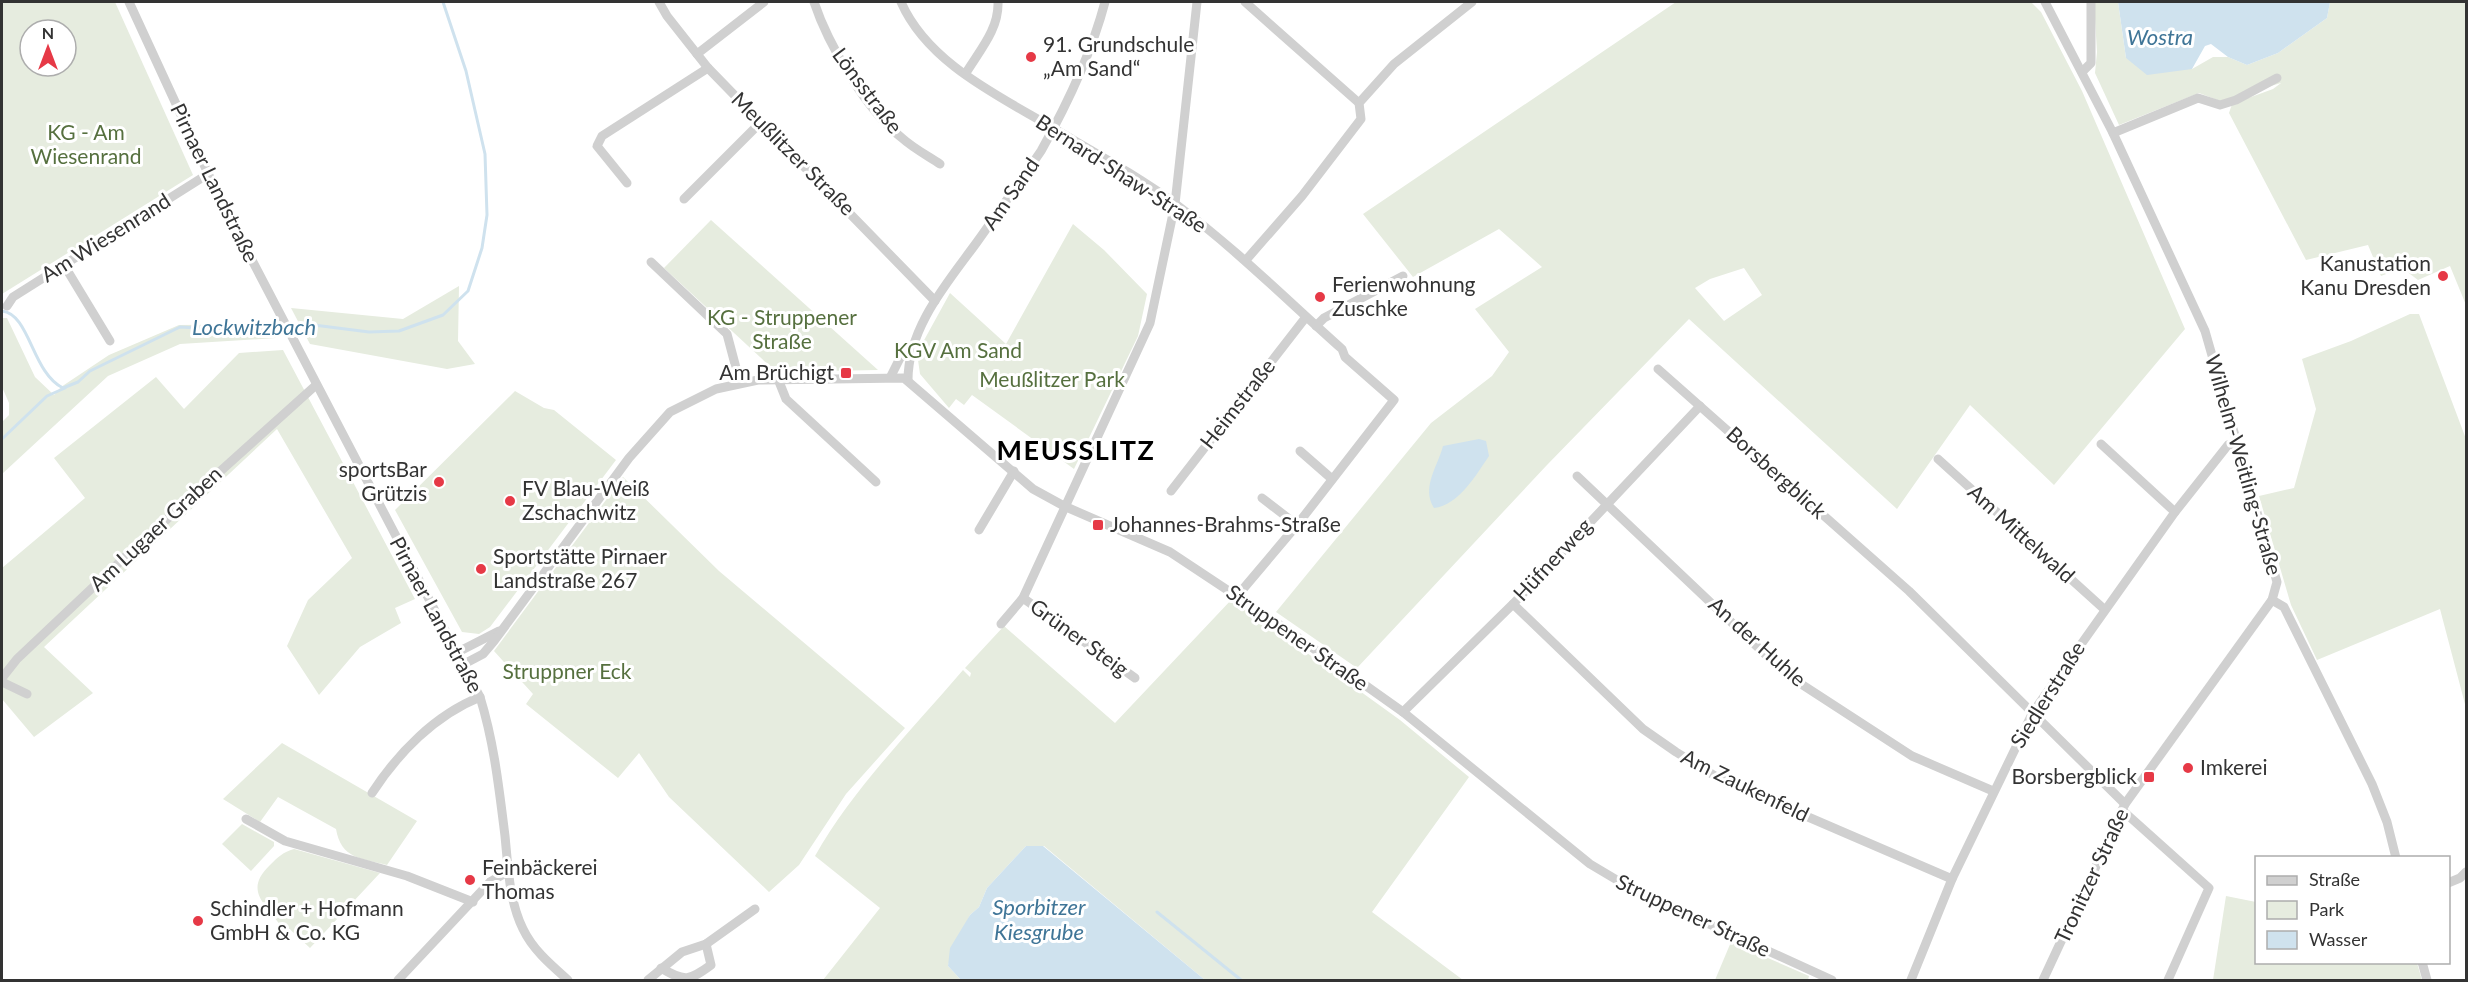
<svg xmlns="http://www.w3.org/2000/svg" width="2468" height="982" viewBox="0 0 2468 982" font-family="Lato,sans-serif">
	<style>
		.green { fill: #e6ecdf; fill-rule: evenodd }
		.water { fill: #cfe2ee }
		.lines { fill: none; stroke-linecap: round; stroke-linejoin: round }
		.stream { stroke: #cfe2ee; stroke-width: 3 }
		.minor { stroke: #d0d0d0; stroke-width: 9 }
		.poi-dot { fill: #e63946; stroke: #fff; stroke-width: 2 }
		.labels { text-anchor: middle; stroke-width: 6; stroke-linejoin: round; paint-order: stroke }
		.poi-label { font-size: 21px; fill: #333; stroke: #fff; text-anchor: start }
		.street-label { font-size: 21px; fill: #333; stroke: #fff }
		.park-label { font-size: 21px; fill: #56703f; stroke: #fff }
		.water-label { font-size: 22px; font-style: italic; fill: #3f7597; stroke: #fff }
		.district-label { font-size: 27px; font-weight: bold; letter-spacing: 1.5px; fill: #000; stroke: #fff }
	</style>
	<rect width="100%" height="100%" fill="#fff"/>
	<g class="green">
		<path d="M2 2H115L193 175 2 294ZM30 30H66V66H30Z"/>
		<path d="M1676 2H2031L2041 12 2082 91 2185 329 2054 485 1970 405 1897 509 1689 319 1547 465 1357 668 1276 612 1431 423 1492 376 1509 352 1475 309 1542 267 1499 229 1413 277 1363 214ZM1744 268 1762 295 1724 321 1695 288 1710 279Z"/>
		<path d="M2094 2H2118L2126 58 2192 69 2213 57H2228L2247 65 2278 53 2327 18 2330 2H2466V305L2450 266 2418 280 2402 268 2381 276 2368 245 2306 260 2229 113 2232 104 2273 89 2281 83 2220 101 2199 93 2119 125 2095 73 2097 52Z"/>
		<path d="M711 220 878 370 776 372 664 268Z"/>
		<path d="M1073 224 1104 250 1147 294 1138 336 1074 469 972 395 964 405 956 399 949 408 920 374 917 353 950 293 1006 344Z"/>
		<path d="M459 286 458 341 475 364 447 369 310 344 291 308 403 319Z"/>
		<path d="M2410 314H2419L2466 439V708L2440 609 2317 660 2291 605 2259 496 2294 488 2316 409 2302 359 2351 341Z"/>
		<path d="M2 318H7L35 377 54 395 61 387 109 355 179 325 268 324 276 338 180 344 108 376 2 474V422L9 415V403L2 387Z"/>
		<path d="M283 350 415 599 395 608 401 623 360 647 319 695 287 646 308 600 352 558 277 429 44 647 93 693 34 737 2 699V568L85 498 54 458 156 377 184 409 239 353Z"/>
		<path d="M515 391 544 408 554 410 616 460 490 627 479 634 462 632 395 510Z"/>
		<path d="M623 477 719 571 905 728 846 794 799 865 769 892 669 797 639 753 618 778 526 704 533 694 494 651Z"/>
		<path d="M1232 599 1400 720 1469 777 1372 912 1463 980H1205L1044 846H1026L987 888 979 907 970 915 951 954 948 966 961 980H823L880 908 815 856C854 787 912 730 963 670L970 677 971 673 965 668 1004 626 1115 723Z"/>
		<path d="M282 743 417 821 387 865C361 858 341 859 336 829L278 797 260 822 223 799Z"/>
		<path d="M242 824 274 842V846L251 871 222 844Z"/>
		<path d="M294 849 380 873 310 948 283 923 281 926C264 903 244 890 270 865 278 857 283 852 294 849Z"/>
		<path d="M2226 896 2256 902V962L2417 963 2422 980H2213Z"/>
		<path d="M1731 942 1809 976 1808 980H1715Z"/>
	</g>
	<g class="water">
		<path d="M2118 2H2330L2327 18 2278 53 2247 65 2228 57 2211 44 2205 46 2192 69 2147 75 2126 58Z"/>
		<path d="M1479 439 1486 441 1489 456C1476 475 1459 505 1434 508 1421 487 1438 466 1443 446Z"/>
		<path d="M1026 846H1043L1205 980H961L948 966 950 948 970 915 979 907 987 888Z"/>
	</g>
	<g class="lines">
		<g class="stream">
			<path d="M2 311C30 314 32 373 63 388L78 382 90 371 180 327 233 330 306 324 369 332 399 331 443 315 468 291 482 248 487 215 485 154 466 71 443 2"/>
			<path d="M2 439 47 396 65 388"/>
			<path d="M1157 912 1241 980"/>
		</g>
		<g class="minor">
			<path d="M129 2 218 195 480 697C494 742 499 788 505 836 508 866 509 901 523 929 533 950 551 965 568 980"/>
			<path d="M659 2 667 16 708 68 935 301"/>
			<path d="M814 2C828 44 866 110 902 138 913 148 928 156 940 164"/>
			<path d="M901 2C926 59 989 91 1041 121 1086 148 1135 174 1177 205 1236 249 1288 301 1342 349L1345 357 1394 400 1297 525 1238 595"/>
			<path d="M1245 2 1359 103"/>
			<path d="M697 54 764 2"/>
			<path d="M2082 72 2091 63V2"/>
			<path d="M966 73C980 50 999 29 998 2"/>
			<path d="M2113 133 2198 98 2220 105 2236 100 2277 78"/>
			<path d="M627 183 597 146 602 136 708 68"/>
			<path d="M684 199 760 123"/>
			<path d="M1246 260 1302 196 1361 119 1359 103 1394 64 1472 2"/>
			<path d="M651 262 727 334 740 383"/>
			<path d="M64 265 110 341"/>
			<path d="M7 306 13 297 208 174"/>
			<path d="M1316 326 1324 318 1403 276"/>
			<path d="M1658 369 1909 591 2125 804"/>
			<path d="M891 376 900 358 912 346"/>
			<path d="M778 379 786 399 876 482"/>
			<path d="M908 380C908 327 948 282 977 242 998 212 1020 182 1041 151 1068 103 1091 55 1105 2"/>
			<path d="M2101 444 2175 512"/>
			<path d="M1300 451 1332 479"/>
			<path d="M1938 459 2104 609"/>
			<path d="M1577 476 1767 656 1795 680 1912 756 1993 791"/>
			<path d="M1171 491 1306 317"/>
			<path d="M1262 498 1297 525"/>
			<path d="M979 530 1014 471"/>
			<path d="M1023 598 1135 678"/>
			<path d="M2272 600 2284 607 2372 784 2387 822 2396 858"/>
			<path d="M1513 604 1643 729 1676 752 1720 779 1952 879"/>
			<path d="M1001 624 1023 598 1150 323 1175 204 1197 2"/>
			<path d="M458 652 499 631"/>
			<path d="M464 664 483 654 494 641 629 458 670 412 716 389 758 380 904 378 1033 489 1064 506 1170 552 1286 629 1403 712 1590 864 1632 889 1832 980"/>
			<path d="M2 678 17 659 125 557 315 386"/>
			<path d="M2 682 27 694"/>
			<path d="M1403 712 1513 604 1700 406"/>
			<path d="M372 793C398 753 435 715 480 697"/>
			<path d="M2122 810 2209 888 2168 980"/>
			<path d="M246 819 285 841 407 876 473 902"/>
			<path d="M2448 883 2460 878 2466 872"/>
			<path d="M2422 962 2427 980"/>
			<path d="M661 968C685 982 689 981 711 965L706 944"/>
			<path d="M398 980 490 882 509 871"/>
			<path d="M648 980 682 952 706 944 755 909"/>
			<path d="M1911 980 1952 879 2033 712 2175 512 2228 445 2237 443"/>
			<path d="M2043 980 2125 804 2272 600 2277 582 2205 331 2113 133 2045 2"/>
		</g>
	</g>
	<g class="poi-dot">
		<circle cx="1031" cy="57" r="6"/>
		<circle cx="2443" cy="276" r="6"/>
		<circle cx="1320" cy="297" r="6"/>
		<rect x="840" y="367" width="12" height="12" rx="3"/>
		<circle cx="439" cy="482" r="6"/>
		<circle cx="510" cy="501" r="6"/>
		<rect x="1092" y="519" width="12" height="12" rx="3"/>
		<circle cx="481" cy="569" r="6"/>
		<circle cx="2188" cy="768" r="6"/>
		<rect x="2143" y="771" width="12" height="12" rx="3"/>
		<circle cx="470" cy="880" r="6"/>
		<circle cx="198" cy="921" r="6"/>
	</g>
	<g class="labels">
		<g class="poi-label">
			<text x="1043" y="52">91. Grundschule<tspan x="1043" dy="24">„Am Sand“</tspan></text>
			<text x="2431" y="271" text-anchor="end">Kanustation<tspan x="2431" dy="24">Kanu Dresden</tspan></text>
			<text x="1332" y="292">Ferienwohnung<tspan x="1332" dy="24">Zuschke</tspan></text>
			<text x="834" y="380" text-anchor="end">Am Brüchigt</text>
			<text x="427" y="477" text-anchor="end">sportsBar<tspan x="427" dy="24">Grützis</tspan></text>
			<text x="522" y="496">FV Blau-Weiß<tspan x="522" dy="24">Zschachwitz</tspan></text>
			<text x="1110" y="532">Johannes-Brahms-Straße</text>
			<text x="493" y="564">Sportstätte Pirnaer<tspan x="493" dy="24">Landstraße 267</tspan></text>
			<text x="2200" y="775">Imkerei</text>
			<text x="2137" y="784" text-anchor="end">Borsbergblick</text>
			<text x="482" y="875">Feinbäckerei<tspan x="482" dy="24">Thomas</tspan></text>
			<text x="210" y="916">Schindler + Hofmann<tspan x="210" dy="24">GmbH &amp; Co. KG</tspan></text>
		</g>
		<g class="street-label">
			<text transform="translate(867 91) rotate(53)" y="7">Lönsstraße</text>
			<text transform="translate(793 154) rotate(45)" y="7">Meußlitzer Straße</text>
			<text transform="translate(1121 174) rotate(33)" y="7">Bernard-Shaw-Straße</text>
			<text transform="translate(214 183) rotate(64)" y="7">Pirnaer Landstraße</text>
			<text transform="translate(1011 194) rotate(-55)" y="7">Am Sand</text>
			<text transform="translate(106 238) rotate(-32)" y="7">Am Wiesenrand</text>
			<text transform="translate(1238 404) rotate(-52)" y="7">Heimstraße</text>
			<text transform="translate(2243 465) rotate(74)" y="7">Wilhelm-Weitling-Straße</text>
			<text transform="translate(1776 473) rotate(42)" y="7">Borsbergblick</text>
			<text transform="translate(156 529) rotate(-43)" y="7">Am Lugaer Graben</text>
			<text transform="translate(2021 534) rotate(42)" y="7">Am Mittelwald</text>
			<text transform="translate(1553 560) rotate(-47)" y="7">Hüfnerweg</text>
			<text transform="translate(436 615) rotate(62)" y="7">Pirnaer Landstraße</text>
			<text transform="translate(1079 638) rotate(36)" y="7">Grüner Steig</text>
			<text transform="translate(1297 638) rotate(35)" y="7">Struppener Straße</text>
			<text transform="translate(1757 642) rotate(42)" y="7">An der Huhle</text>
			<text transform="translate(2048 695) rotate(-58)" y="7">Siedlerstraße</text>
			<text transform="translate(1745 786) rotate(26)" y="7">Am Zaukenfeld</text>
			<text transform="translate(2092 876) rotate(-65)" y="7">Tronitzer Straße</text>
			<text transform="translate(1693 916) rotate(25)" y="7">Struppener Straße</text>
		</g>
		<g class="park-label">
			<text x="86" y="140">KG - Am<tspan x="86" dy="24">Wiesenrand</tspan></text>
			<text x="782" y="325">KG - Struppener<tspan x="782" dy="24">Straße</tspan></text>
			<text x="958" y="358">KGV Am Sand</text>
			<text x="1052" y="387">Meußlitzer Park</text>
			<text x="567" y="679">Struppner Eck</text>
		</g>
		<g class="water-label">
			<text x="2160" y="45">Wostra</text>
			<text x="254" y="335">Lockwitzbach</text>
			<text x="1039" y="915">Sporbitzer<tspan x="1039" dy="25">Kiesgrube</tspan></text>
		</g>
		<g class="district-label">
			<text x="1076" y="460">MEUSSLITZ</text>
		</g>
	</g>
	<rect width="2468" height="982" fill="none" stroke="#333333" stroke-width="6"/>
	<rect x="2255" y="856" width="195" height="108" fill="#ffffff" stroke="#adadad" stroke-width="1.5"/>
	<rect x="2267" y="876" width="30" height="9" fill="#d0d0d0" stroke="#adadad" stroke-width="1.5"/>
	<text x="2309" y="886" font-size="18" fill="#333333">Straße</text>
	<rect x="2267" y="901" width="30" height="18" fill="#e6ecdf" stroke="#adadad" stroke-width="1.5"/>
	<text x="2309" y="916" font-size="18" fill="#333333">Park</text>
	<rect x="2267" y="931" width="30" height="18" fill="#cfe2ee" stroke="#adadad" stroke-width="1.5"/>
	<text x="2309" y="946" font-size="18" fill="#333333">Wasser</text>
	<g transform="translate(48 48)"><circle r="28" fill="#ffffff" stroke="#adadad" stroke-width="1.5"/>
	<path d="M0-4.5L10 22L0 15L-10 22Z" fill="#e63946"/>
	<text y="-9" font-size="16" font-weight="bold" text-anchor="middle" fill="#333333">N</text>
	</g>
</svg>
